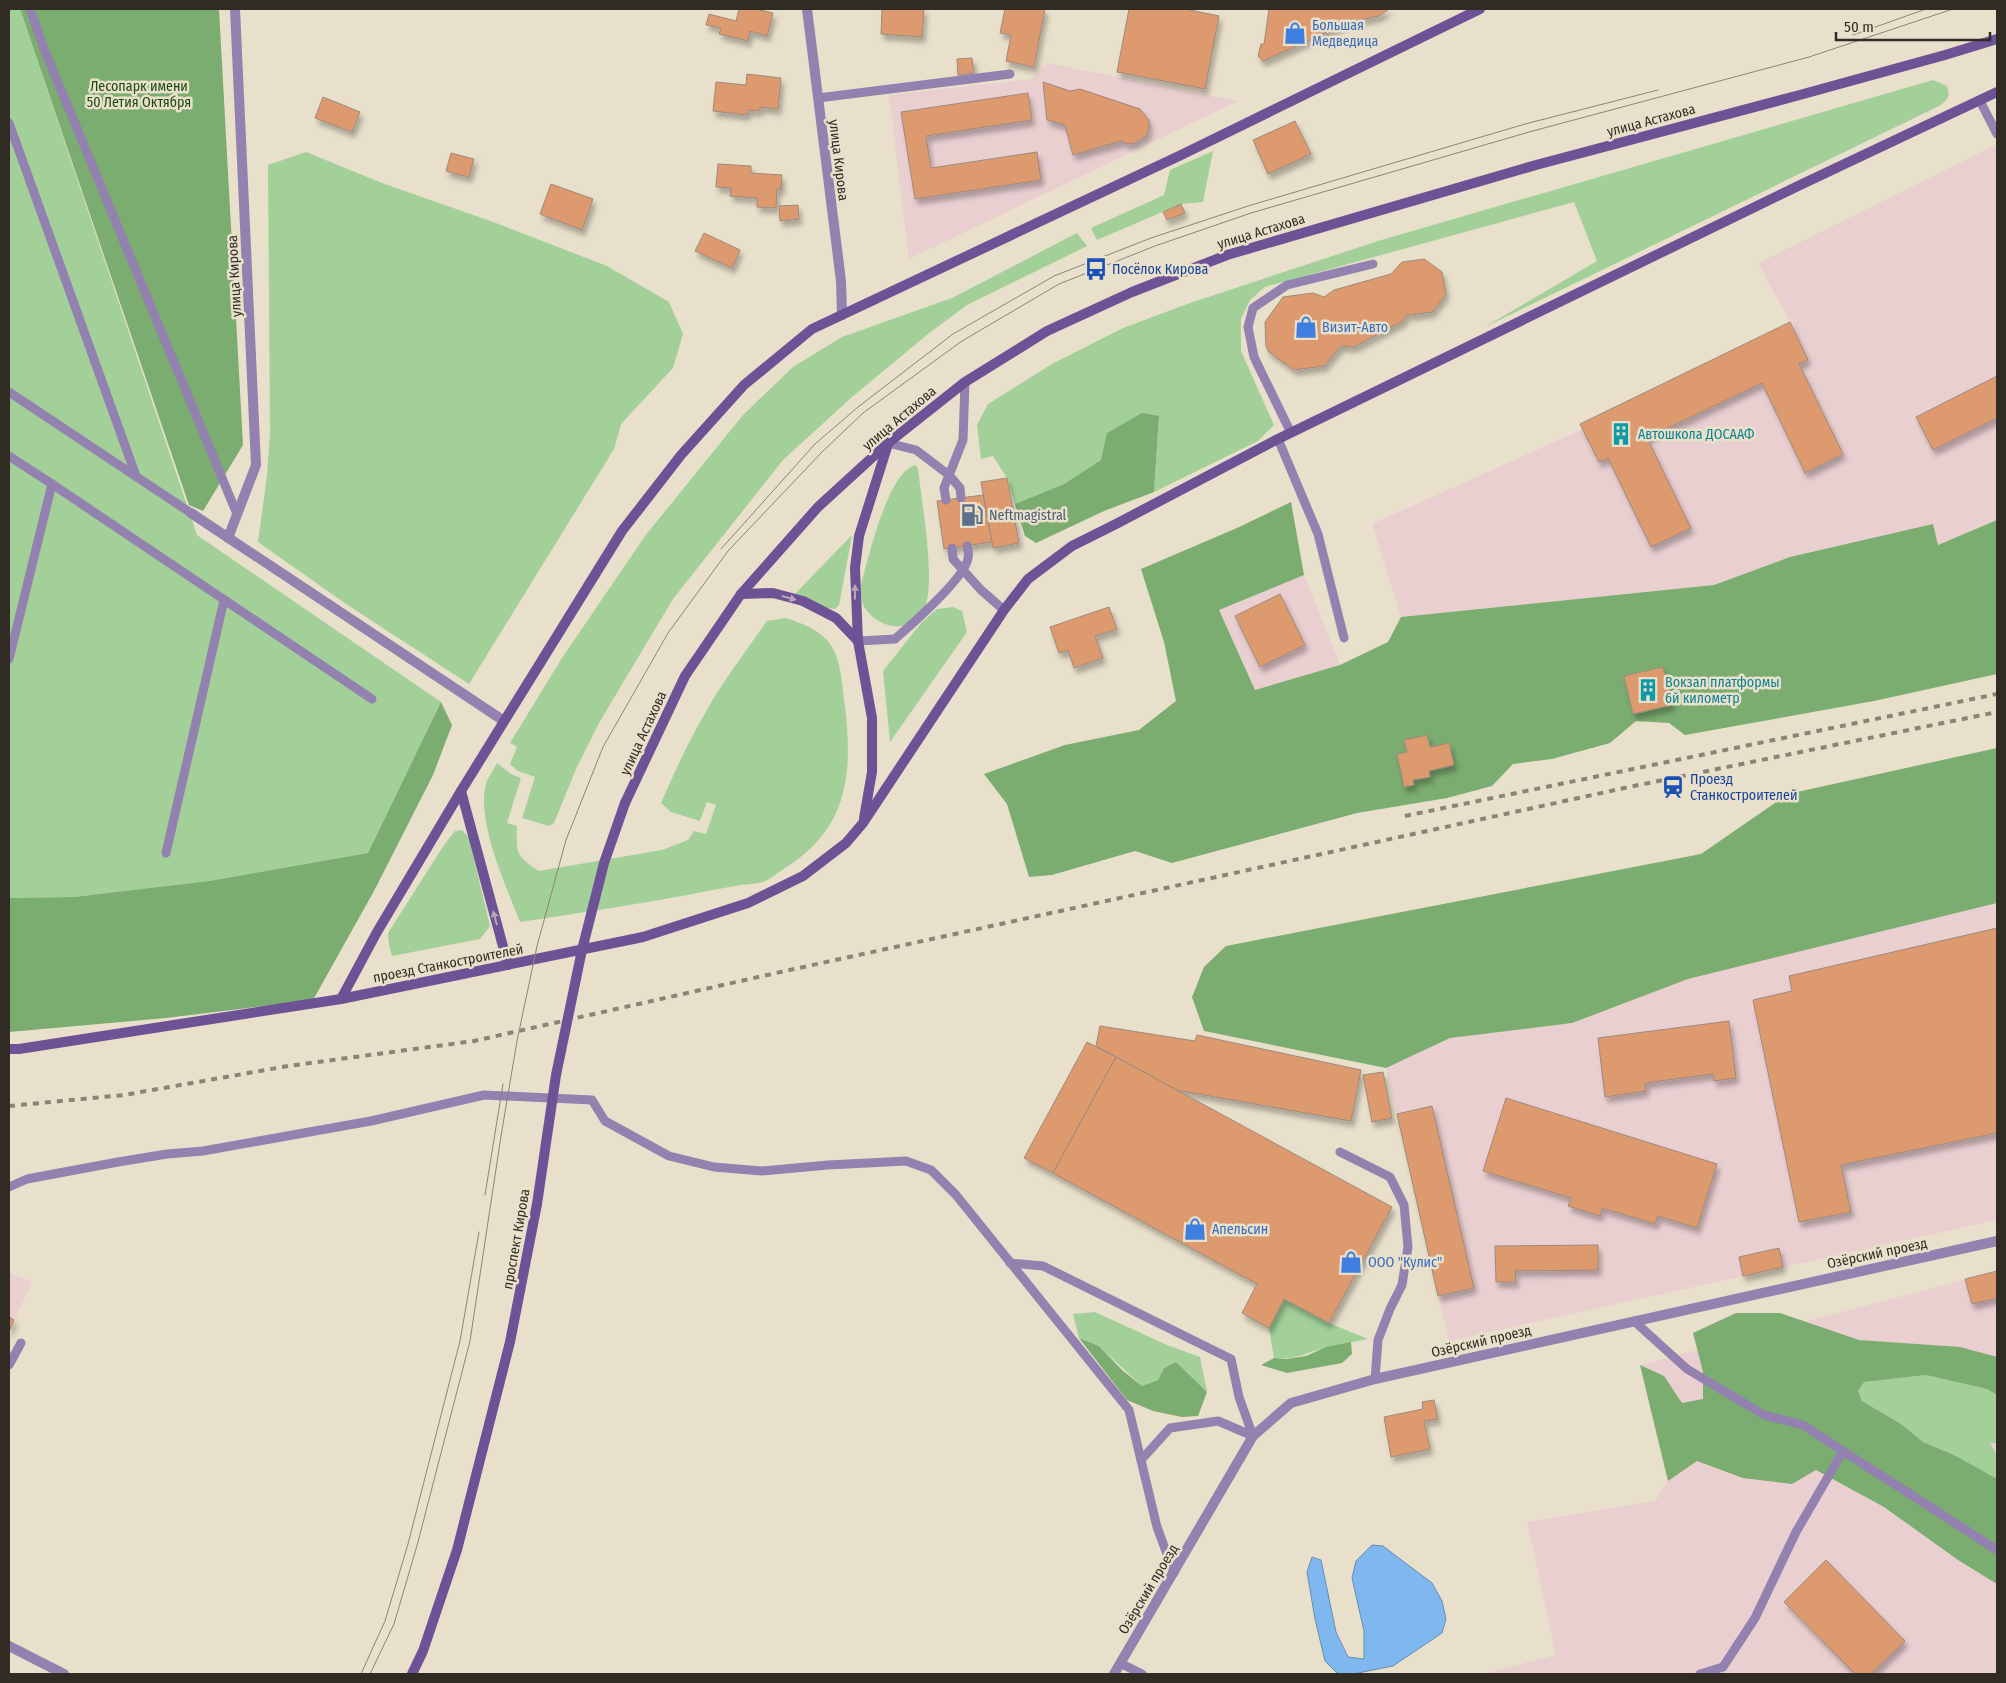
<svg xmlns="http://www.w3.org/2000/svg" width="2006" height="1683" viewBox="0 0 2006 1683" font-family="'Fira Sans Condensed',sans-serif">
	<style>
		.industrial { fill: #eacfd1 }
		.green { fill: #a2d098 }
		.forest { fill: #7bac70 }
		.water { fill: #7fb7ef; stroke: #678db2 }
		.building { fill: #dd9a6e; stroke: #9d897d; filter: url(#shadow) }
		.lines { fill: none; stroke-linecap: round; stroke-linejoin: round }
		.lane { stroke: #9381b0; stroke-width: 9 }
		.street { stroke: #9381b0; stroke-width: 10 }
		.secondary { stroke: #6e5296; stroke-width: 10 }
		.tram { stroke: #8b8476; stroke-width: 1 }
		.rail { stroke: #8b8476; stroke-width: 4; stroke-dasharray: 6 6; stroke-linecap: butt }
		.secondary-bridge { stroke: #6e5296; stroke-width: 10 }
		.oneway { fill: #b8a7b6 }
		.labels { text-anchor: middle; stroke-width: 5; stroke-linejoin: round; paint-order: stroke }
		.shop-label { font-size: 14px; fill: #366cbe; stroke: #e9e0cb; text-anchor: start }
		.park-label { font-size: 14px; fill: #194a0d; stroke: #e9e0cb }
		.street-label { font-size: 14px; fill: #302c24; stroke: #e9e0cb }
		.transit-label { font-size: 14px; fill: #164399; stroke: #e9e0cb; text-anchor: start }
		.culture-label { font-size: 14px; fill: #0d838f; stroke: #e9e0cb; text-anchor: start }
		.service-label { font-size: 14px; fill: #4e5e75; stroke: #e9e0cb; text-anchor: start }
	</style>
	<defs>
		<filter id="shadow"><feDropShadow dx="3" dy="5.5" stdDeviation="2.5" flood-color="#0004"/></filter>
	</defs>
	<rect width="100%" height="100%" fill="#e9e0cb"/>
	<g class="industrial">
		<path d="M1047 63 1238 101 909 259 889 95 1032 79Z"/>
		<path d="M1997 144V520L1938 545 1933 525 1790 557 1714 585 1401 617 1372 524 1583 429 1790 322 1758 263Z"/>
		<path d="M1304 575 1340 665 1255 690 1219 610Z"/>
		<path d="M1997 903V1220L1449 1341 1386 1068 1450 1038 1572 1023 1688 979Z"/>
		<path d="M1997 1271V1674H1483L1556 1655 1527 1522 1655 1501 1668 1481 1640 1365Z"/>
		<path d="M9 1273 32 1282 9 1332Z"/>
	</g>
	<g class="green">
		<path d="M9 9H20L21 12 197 535 441 702 368 853 209 881 74 897 9 898Z"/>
		<path d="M1933 80 1947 86C1950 96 1949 98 1941 105L1483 328 1597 261 1574 202 1265 287 1250 300 1241 319V351L1274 425 1258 441 1154 492 1159 416 1101 460 1064 484 1015 504 1007 478 993 456 981 459 977 425 988 404 1052 364 1123 328 1190 303 1378 241Z"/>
		<path d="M1213 151 1203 202 1181 204 1097 240 1091 228 1164 195 1170 170Z"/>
		<path d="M306 152 382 183 496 223 607 266 669 302 683 334 673 368 621 424 614 449 469 684 346 604 258 542 267 475 270 434 268 165Z"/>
		<path d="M1077 233 1087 246 967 305 928 334 852 397 783 460 673 599 599 723 576 769 554 823 549 826 522 818 535 777 518 771 510 764 517 747 510 743 562 658 645 536 743 415 793 367 842 337 952 298Z"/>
		<path d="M915 465 918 468C921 499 937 584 924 609 912 635 878 629 865 608 860 601 861 593 861 585 868 559 888 472 915 465Z"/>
		<path d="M852 535 839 605 835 609 827 608 795 594Z"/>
		<path d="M953 607 962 611 967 632 890 742 883 671 922 622 937 609Z"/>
		<path d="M786 618C840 635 839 655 845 706 853 774 848 829 785 868 778 872 771 879 763 882 756 884 747 884 740 885 724 888 708 891 692 894 635 905 578 913 520 922 506 886 476 821 486 784 488 777 494 769 497 763L511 774 521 778 507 823 517 826C516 853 516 856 539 871L662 850 688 840 694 831 706 834 716 805 707 802 700 821 671 812 661 803C675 771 689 740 707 710 724 679 747 650 767 621Z"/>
		<path d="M462 830 469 838 490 926 480 939 392 956 389 945 388 933 444 845 455 831Z"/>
		<path d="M1284 1299 1329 1323 1368 1339C1355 1342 1341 1344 1328 1347 1306 1352 1299 1360 1274 1358L1269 1328Z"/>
		<path d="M1095 1312 1167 1345 1200 1357 1207 1392 1176 1362 1164 1368 1158 1380 1142 1386 1099 1346 1079 1338 1073 1314Z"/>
		<path d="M1926 1375 1987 1389 1997 1395V1443H1990L1997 1455V1480L1954 1455 1923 1442 1901 1424 1862 1401 1858 1391 1864 1382Z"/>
	</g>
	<g class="forest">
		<path d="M20 9H219L243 445 203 511 189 505Z"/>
		<path d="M1142 413 1159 416 1154 492 1104 511 1036 543 1025 536 1015 504 1064 484 1101 460 1107 433Z"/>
		<path d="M1291 502 1304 575 1219 610 1255 690 1340 665 1388 642 1401 617 1714 585 1790 557 1933 524 1938 545 1997 520V674L1874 701 1685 735 1669 723 1636 721 1610 743 1552 759 1513 764 1492 786 1447 798 1357 813 1172 863 1135 851 1052 875 1029 877 1007 804 984 774 1065 745 1139 730 1176 701 1164 642 1141 569 1237 528Z"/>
		<path d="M441 702 452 725 433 775 374 891 313 1000 166 1018 9 1032V898L74 897 209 881 368 853Z"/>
		<path d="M1997 748V903L1688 979 1572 1023 1450 1038 1386 1068 1204 1031 1192 997 1204 967 1226 946 1701 854 1788 794Z"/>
		<path d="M1736 1313H1780L1859 1340 1960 1347 1997 1357V1395L1987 1389 1926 1375 1864 1382 1858 1391 1862 1401 1901 1424 1923 1442 1954 1455 1997 1479V1584L1958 1560 1884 1507 1816 1470 1792 1484 1743 1478 1697 1461 1668 1481 1640 1365 1664 1376 1682 1403 1703 1399V1372L1693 1333Z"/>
		<path d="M1079 1338 1099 1346 1122 1370 1142 1386 1158 1380 1164 1368 1176 1362 1207 1392 1198 1416 1182 1417 1153 1411 1127 1400Z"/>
		<path d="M1351 1342 1352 1354 1342 1363 1287 1373 1261 1365 1274 1358 1286 1359 1306 1356 1326 1347Z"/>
	</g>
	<path class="water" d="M1372 1545 1383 1546 1432 1583 1442 1601 1446 1619 1442 1633 1393 1666 1353 1674H1338L1325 1661 1315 1619 1307 1572 1312 1557 1321 1560 1336 1632 1348 1657 1364 1659V1631L1352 1578 1356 1561Z"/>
	<g class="building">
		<path d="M739 9H756L773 13 767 36 750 31 748 41 719 34 721 28 706 25 709 14 736 21Z"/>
		<path d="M882 9H924L922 37 881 34Z"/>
		<path d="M1005 9H1045L1034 67 1006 61 1011 35 1000 33Z"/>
		<path d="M1129 9H1185L1219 16 1205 89 1117 72Z"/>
		<path d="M1269 9H1389L1379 16 1349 22 1263 61 1258 56 1261 44H1264Z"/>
		<path d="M972 58 974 73 958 75 957 59Z"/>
		<path d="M747 74 781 78 778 109 760 107V111L748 110 747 115 713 111 716 82 746 85Z"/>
		<path d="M1043 82 1070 91 1080 89 1140 109 1149 120V128L1147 135 1135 143 1128 144 1121 141 1073 155 1065 125 1047 120Z"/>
		<path d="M1028 93 1032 120 926 136 931 168 1037 152 1041 180 915 199 901 112Z"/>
		<path d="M323 97 360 112 352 132 315 118Z"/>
		<path d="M1295 121 1311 154 1268 174 1253 140Z"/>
		<path d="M451 153 474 159 469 177 446 171Z"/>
		<path d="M718 164 751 166V173L782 175 781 190 777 189 776 208 757 207V198L730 196 731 188 716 187Z"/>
		<path d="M551 184 593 199 582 230 540 214Z"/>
		<path d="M1181 204 1185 213 1167 220 1163 212Z"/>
		<path d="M798 205 799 219 780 221 779 206Z"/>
		<path d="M704 233 740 250 732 268 695 251Z"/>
		<path d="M1424 259 1442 272 1446 294 1432 312 1410 315 1407 314 1403 321 1354 347 1341 346 1324 366 1294 370 1269 352 1266 346 1265 322 1283 297 1313 293 1324 297 1334 290 1391 274 1402 262Z"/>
		<path d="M1790 322 1808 360 1799 364 1843 454 1805 473 1762 383 1647 438 1691 528 1651 547 1608 458 1599 462 1580 424Z"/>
		<path d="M1997 376V418L1933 450 1916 417Z"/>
		<path d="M1007 478 1019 543 993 548 981 482Z"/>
		<path d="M983 495 992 542 944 549 937 501Z"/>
		<path d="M1280 594 1305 645 1260 667 1235 616Z"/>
		<path d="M1109 607 1117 629 1095 636 1103 658 1074 668 1068 650 1059 653 1050 627Z"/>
		<path d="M1663 667 1672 705 1633 714 1624 676Z"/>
		<path d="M1427 735 1430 747 1449 743 1454 765 1429 771 1430 777 1413 780 1414 785 1404 787 1397 754 1407 752 1404 740Z"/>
		<path d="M1997 928V1133L1841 1165 1851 1212 1799 1222 1753 1000 1792 991 1789 976Z"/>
		<path d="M1729 1021 1736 1078 1714 1081 1713 1074 1645 1083 1646 1091 1605 1097 1598 1038Z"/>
		<path d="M1100 1026 1195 1041 1197 1035 1361 1070 1351 1121 1176 1090 1096 1046Z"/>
		<path d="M1087 1042 1116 1057 1053 1173 1024 1158Z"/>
		<path d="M1116 1057 1392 1207 1329 1323 1284 1299 1269 1328 1242 1313 1257 1284 1053 1173Z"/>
		<path d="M1383 1072 1392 1118 1372 1122 1363 1075Z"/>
		<path d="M1506 1098 1717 1164 1697 1228 1658 1216 1655 1224 1602 1208 1600 1216 1568 1206 1571 1198 1483 1171Z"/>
		<path d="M1432 1106 1474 1288 1438 1296 1397 1114Z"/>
		<path d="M1598 1245V1270L1515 1271 1516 1282H1496L1495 1246Z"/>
		<path d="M1779 1248 1783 1267 1743 1276 1739 1257Z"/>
		<path d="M1997 1271V1298L1972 1304 1965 1279Z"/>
		<path d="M9 1317 14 1320 9 1332Z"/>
		<path d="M1434 1400 1438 1419 1424 1421 1430 1449 1391 1457 1384 1417 1423 1409 1422 1402Z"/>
		<path d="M1826 1560 1905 1641 1871 1674H1855L1784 1602Z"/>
	</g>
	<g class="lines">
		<g class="lane">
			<path d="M30 9 44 49 237 514"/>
			<path d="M818 98 1010 74"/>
			<path d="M1980 101 1997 134"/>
			<path d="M9 123 136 476"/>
			<path d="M9 392 191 513"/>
			<path d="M1291 433 1254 357 1248 327 1253 308 1287 285 1373 264"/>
			<path d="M1278 439 1318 534 1344 638"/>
			<path d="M888 443 916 450 949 475 960 488 961 498"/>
			<path d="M9 456 52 484"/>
			<path d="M946 500 944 488 963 440 965 382"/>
			<path d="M952 548 953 559 981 590 1004 610"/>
			<path d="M858 641 895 639C911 625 966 577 968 558 969 554 968 549 967 546"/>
			<path d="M9 659 52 484 372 699"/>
			<path d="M166 853 224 600"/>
			<path d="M1340 1152 1390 1177 1404 1205 1408 1247 1402 1285 1390 1309 1378 1340 1375 1379"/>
			<path d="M9 1187 27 1179 118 1162 167 1154 203 1151 371 1121 484 1095 592 1100 605 1121 669 1156 714 1167 762 1171 828 1165 906 1161 931 1170 956 1195 1129 1410 1157 1527 1174 1573"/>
			<path d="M1010 1263 1043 1266 1231 1359 1239 1397 1253 1436"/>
			<path d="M1634 1321 1687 1369 1764 1415 1803 1425 1843 1451 1796 1532 1755 1618 1723 1667 1700 1674"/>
			<path d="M9 1365 21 1343"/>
			<path d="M1843 1451 1997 1550"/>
			<path d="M1141 1460 1170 1428 1218 1421 1253 1436"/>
			<path d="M1120 1663 1142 1674"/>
		</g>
		<g class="street">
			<path d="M807 9 841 281 842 315"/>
			<path d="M191 513 504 721"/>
			<path d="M228 538 256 465 235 9"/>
			<path d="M9 1646 64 1674"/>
			<path d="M1114 1674 1253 1436 1291 1403 1375 1379 1997 1241"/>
		</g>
		<g class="secondary">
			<path d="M741 594 773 593 803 601 836 618 858 641"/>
			<path d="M461 791 508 965"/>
			<path d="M625 803 685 676 741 594 818 507 888 443 965 382 1047 331 1132 292 1227 255 1536 165 1796 96 1945 55 1997 39"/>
			<path d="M864 818 872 772V718L858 641 855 568 859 536 888 444"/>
			<path d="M341 999 377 932 461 791 622 531 681 455 744 385 812 329 1179 156 1480 9"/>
			<path d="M9 1049H19L341 999 643 937 748 903 803 876 846 843 863 823 1004 610 1028 579 1072 546 1116 524 1278 439 1798 186 1997 92"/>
			<path d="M412 1674 423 1651 457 1550 510 1342 537 1204"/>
		</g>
		<g class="tram">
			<path d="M1853 35 1926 9"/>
			<path d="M721 549 815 444 858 407 953 334 1054 276 1151 238 1248 206 1525 124 1658 90"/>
			<path d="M485 1195 503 1084"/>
			<path d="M361 1674 385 1621 408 1544 460 1341 479 1232"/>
			<path d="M370 1674 394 1624 418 1542 470 1341 501 1136 517 1041 537 946 566 840 603 747 668 633 728 551 822 452 863 413 962 341 1059 284 1155 246 1251 213 1529 132 1809 57 1953 9"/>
		</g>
		<g class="rail">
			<path d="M1405 816 1997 694"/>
			<path d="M9 1106 124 1095 288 1066 474 1041 785 971 1629 787 1997 712"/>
		</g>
		<path class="secondary-bridge" d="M537 1204 556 1075 582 950 604 863 625 803"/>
	</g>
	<defs><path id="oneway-solid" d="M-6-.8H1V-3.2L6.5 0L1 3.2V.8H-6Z" transform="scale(1.25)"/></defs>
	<g class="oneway">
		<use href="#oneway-solid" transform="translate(855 592) rotate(-90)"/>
		<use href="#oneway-solid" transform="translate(789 598) rotate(15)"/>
		<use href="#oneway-solid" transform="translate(495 918) rotate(-105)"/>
	</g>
	<defs>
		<symbol id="shop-bare" viewBox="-9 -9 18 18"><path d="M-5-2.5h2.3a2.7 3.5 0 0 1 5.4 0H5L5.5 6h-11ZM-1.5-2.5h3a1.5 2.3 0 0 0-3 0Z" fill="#3f7fe0" stroke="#e9e0cb" stroke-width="2.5" paint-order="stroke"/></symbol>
		<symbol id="bus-bare" viewBox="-9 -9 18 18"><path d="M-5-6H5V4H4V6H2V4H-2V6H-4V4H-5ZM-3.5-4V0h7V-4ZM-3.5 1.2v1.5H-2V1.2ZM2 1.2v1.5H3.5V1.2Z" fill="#1a4fb4" stroke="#e9e0cb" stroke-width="2.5" paint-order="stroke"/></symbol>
		<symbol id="building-bare" viewBox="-9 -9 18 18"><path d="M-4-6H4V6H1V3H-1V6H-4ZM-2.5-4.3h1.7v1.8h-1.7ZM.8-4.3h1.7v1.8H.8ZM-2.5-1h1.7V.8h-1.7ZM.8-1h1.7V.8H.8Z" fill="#0f9aa8" stroke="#e9e0cb" stroke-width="2.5" paint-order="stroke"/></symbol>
		<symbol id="fuel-bare" viewBox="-9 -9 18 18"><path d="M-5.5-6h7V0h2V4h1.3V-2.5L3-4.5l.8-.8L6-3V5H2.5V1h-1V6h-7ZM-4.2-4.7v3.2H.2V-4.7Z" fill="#5c6f8a" stroke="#e9e0cb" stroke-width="2.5" paint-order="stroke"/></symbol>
		<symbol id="station-bare" viewBox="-9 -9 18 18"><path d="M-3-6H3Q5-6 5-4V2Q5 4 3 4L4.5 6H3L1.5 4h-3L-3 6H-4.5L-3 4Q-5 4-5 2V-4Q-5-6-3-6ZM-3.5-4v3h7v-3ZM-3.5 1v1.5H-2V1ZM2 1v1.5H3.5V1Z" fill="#1a4fb4" stroke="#e9e0cb" stroke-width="2.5" paint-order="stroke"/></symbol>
	</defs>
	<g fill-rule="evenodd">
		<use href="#shop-bare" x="1279" y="17" width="32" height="32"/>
		<use href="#bus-bare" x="1080" y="253" width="32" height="32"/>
		<use href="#shop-bare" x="1290" y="311" width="32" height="32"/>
		<use href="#building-bare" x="1605" y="418" width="32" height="32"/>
		<use href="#fuel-bare" x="956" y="499" width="32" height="32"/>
		<use href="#building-bare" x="1632" y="674" width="32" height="32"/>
		<use href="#station-bare" x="1657" y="771" width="32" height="32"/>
		<use href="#shop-bare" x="1179" y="1213" width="32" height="32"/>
		<use href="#shop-bare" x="1335" y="1246" width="32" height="32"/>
	</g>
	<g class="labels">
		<g class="shop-label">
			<text x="1312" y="30">Большая<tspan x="1312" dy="16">Медведица</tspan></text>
			<text x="1322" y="332">Визит-Авто</text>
			<text x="1212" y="1234">Апельсин</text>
			<text x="1368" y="1267">ООО "Кулис"</text>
		</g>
		<g class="park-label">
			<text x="139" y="91">Лесопарк имени<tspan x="139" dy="16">50 Летия Октября</tspan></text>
		</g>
		<g class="street-label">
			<text transform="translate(1651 120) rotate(-15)" y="5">улица Астахова</text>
			<text transform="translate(839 160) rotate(83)" y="5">улица Кирова</text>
			<text transform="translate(1261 231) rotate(-17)" y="5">улица Астахова</text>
			<text transform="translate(234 276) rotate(-93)" y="5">улица Кирова</text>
			<text transform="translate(899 418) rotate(-40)" y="5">улица Астахова</text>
			<text transform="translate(643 733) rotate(-65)" y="5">улица Астахова</text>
			<text transform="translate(448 963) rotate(-11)" y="5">проезд Станкостроителей</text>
			<text transform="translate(516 1239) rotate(-80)" y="5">проспект Кирова</text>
			<text transform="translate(1877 1253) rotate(-12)" y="5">Озёрский проезд</text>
			<text transform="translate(1481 1341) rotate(-13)" y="5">Озёрский проезд</text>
			<text transform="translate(1148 1589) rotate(-59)" y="5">Озёрский проезд</text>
		</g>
		<g class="transit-label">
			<text x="1112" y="274">Посёлок Кирова</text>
			<text x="1690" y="784">Проезд<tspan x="1690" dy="16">Станкостроителей</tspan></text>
		</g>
		<g class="culture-label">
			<text x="1638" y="439">Автошкола ДОСААФ</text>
			<text x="1665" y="687">Вокзал платформы<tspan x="1665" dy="16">6й километр</tspan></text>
		</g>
		<g class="service-label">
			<text x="989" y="520">Neftmagistral</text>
		</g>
	</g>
	<rect width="2006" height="1683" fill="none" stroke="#302c24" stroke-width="20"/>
	<path d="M1836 32v8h154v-8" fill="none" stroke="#302c24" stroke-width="2.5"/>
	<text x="1844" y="32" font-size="15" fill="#302c24" stroke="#e9e0cb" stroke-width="4" paint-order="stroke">50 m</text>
</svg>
